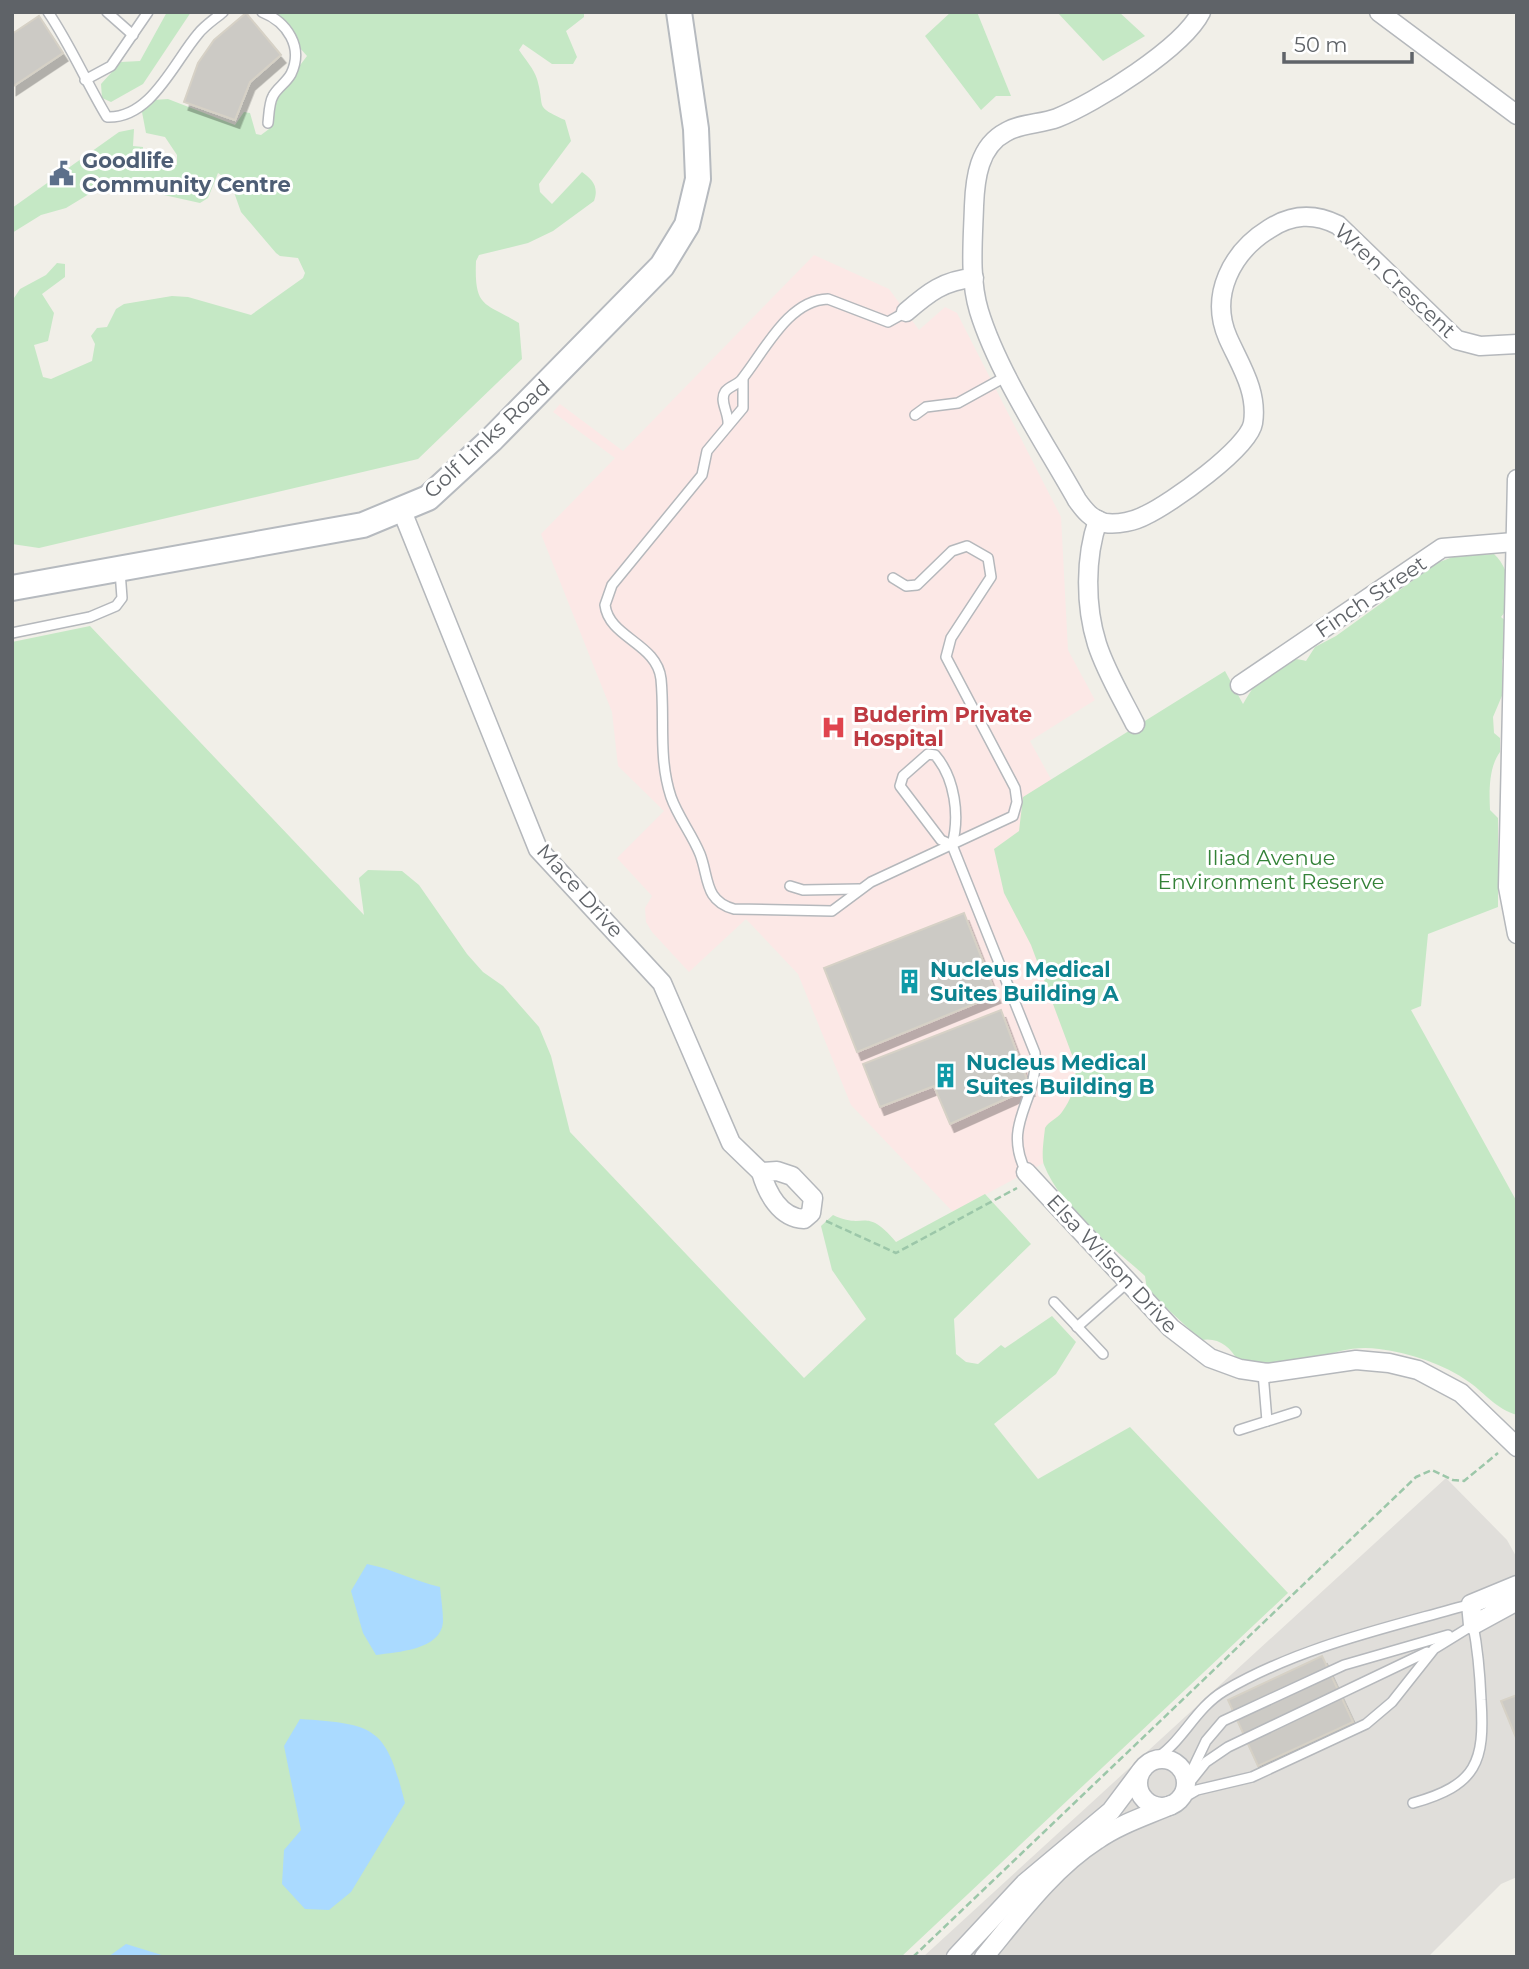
<svg xmlns="http://www.w3.org/2000/svg" width="1529" height="1969" viewBox="0 0 1529 1969" font-family="Montserrat,sans-serif">
	<style>
		.industrial { fill: #e0deda }
		.medical { fill: #fce8e6 }
		.green { fill: #c5e8c5 }
		.water { fill: #aadaff }
		.building { fill: #cccac5; stroke: #d6d1c6; stroke-width: 2; filter: url(#shadow) }
		.lines { fill: none; stroke-linecap: round; stroke-linejoin: round }
		.service-casing { stroke: #b5b8bc; stroke-width: 12 }
		.minor-casing { stroke: #b5b8bc; stroke-width: 21 }
		.secondary-casing { stroke: #b6babf; stroke-width: 28 }
		.path { stroke: #9cc7a9; stroke-width: 2.5; stroke-dasharray: 7 3.5; stroke-linecap: butt }
		.service { stroke: #fff; stroke-width: 9 }
		.minor { stroke: #fff; stroke-width: 18 }
		.secondary { stroke: #fff; stroke-width: 24 }
		.labels { text-anchor: middle; stroke-width: 6; stroke-linejoin: round; paint-order: stroke }
		.service-label { font-size: 21px; font-weight: bold; fill: #4e5e75; stroke: #fff; text-anchor: start }
		.street-label { font-size: 21px; fill: #5f6368; stroke: #fff }
		.health-label { font-size: 21px; font-weight: bold; fill: #be3a42; stroke: #fff; text-anchor: start }
		.park-label { font-size: 21px; fill: #348238; stroke: #fff }
		.culture-label { font-size: 21px; font-weight: bold; fill: #0d838f; stroke: #fff; text-anchor: start }
	</style>
	<defs>
		<filter id="shadow"><feDropShadow dx="4.5" dy="8" stdDeviation="0" flood-color="#0004"/></filter>
	</defs>
	<rect width="100%" height="100%" fill="#f1efe8"/>
	<path class="industrial" d="M1446 1478 1507 1540 1517 1558V1877L1501 1884 1428 1957H923Z"/>
	<path class="medical" d="M814 255 889 289 919 330 945 307 957 313 1061 517 1068 650 1095 700 1030 741 1052 781 1178 1091 953 1212 851 1105 798 974 746 919 689 972 652 932 646 922 645 908 652 896 617 858 664 811 618 766 612 712 541 534 615 458 553 412 560 404 623 451Z"/>
	<g class="green">
		<path d="M167 12H191L143 84 111 102 102 98 101 84 121 62 140 61Z"/>
		<path d="M268 12H584V17L566 31 577 57 573 64H552L523 44 519 50C525 59 534 69 537 79 546 110 533 105 565 120L571 141 539 184 540 192 552 204 582 172C593 180 599 187 594 201L553 231 528 243 479 255 476 261C474 309 485 302 519 323L522 359 418 459 39 548 12 544V301L20 289 46 275 57 263 65 264V277L42 294 54 313 48 341 34 345 43 377 51 379 92 361 95 344 91 336 97 328 107 327 116 309 124 304 172 296 188 297 251 315 303 278 305 273 298 258 280 256 276 253 241 212 230 181 218 173 208 198 200 203 146 191H94L66 208 41 215 12 233V208L119 132 134 129 133 146 143 147V161L147 168 177 165V155L165 137 146 133 142 112 153 100 168 99 235 125 244 112 250 113 256 134 261 135 269 129 279 93 307 56Z"/>
		<path d="M951 12H977L1011 96H996L981 110 925 36Z"/>
		<path d="M1057 12H1119L1145 36 1103 61Z"/>
		<path d="M1476 548 1480 555 1494 554C1510 568 1516 601 1501 617L1508 623 1509 639 1502 661 1504 691 1493 717 1494 733 1500 738V752C1489 767 1489 790 1490 810L1498 818V907L1428 934 1421 1006 1411 1010 1517 1202V1415C1496 1409 1486 1394 1469 1382 1444 1364 1410 1353 1379 1349 1335 1343 1309 1368 1269 1367 1259 1367 1248 1363 1238 1361 1230 1346 1218 1337 1201 1340L1147 1290 1145 1276C1109 1243 1063 1211 1044 1165 1041 1157 1044 1138 1045 1128 1049 1121 1057 1119 1062 1112 1073 1097 1077 1081 1075 1063L1031 945 1004 893 994 849 1019 831 1023 797 1225 671 1243 704C1256 681 1276 652 1306 661L1315 647 1336 636 1437 563Z"/>
		<path d="M90 626 364 915 359 878 368 870 402 871 419 885 467 954 483 972 503 986 539 1027 551 1056 570 1132 804 1378 866 1319 832 1270 821 1226 833 1215C866 1231 864 1205 896 1242L985 1194 1031 1244 954 1319 956 1354 966 1362 978 1364 1001 1345 1005 1348 1052 1316 1076 1342 1056 1374 994 1424 1038 1479 1130 1427 1288 1593 901 1957H12V642Z"/>
	</g>
	<g class="water">
		<path d="M367 1564C393 1569 414 1581 440 1587 441 1598 443 1610 443 1622 441 1650 397 1652 376 1655L363 1633 351 1591Z"/>
		<path d="M300 1719C377 1724 386 1728 405 1803L351 1892 329 1910 305 1909 282 1884 284 1850 301 1830 284 1746Z"/>
		<path d="M126 1944 165 1956V1957H108Z"/>
	</g>
	<g class="building">
		<path d="M246 13 281 55 250 82 235 120 184 102 198 63 214 40Z"/>
		<path d="M39 16 63 53 12 87V34Z"/>
		<path d="M964 913 996 995 857 1052 824 968Z"/>
		<path d="M1001 1010 1030 1088 950 1124 934 1086 880 1107 863 1064Z"/>
		<path d="M1322 1656 1353 1722 1258 1766 1228 1700Z"/>
		<path d="M1517 1695V1740L1501 1701Z"/>
	</g>
	<g class="lines">
		<defs>
			<g id="service">
				<path d="M48 12C71 46 86 82 107 117 151 119 174 62 198 34 205 25 215 19 223 12"/>
				<path d="M107 12 133 35"/>
				<path d="M262 12C287 22 304 47 291 74 286 83 277 88 273 96 269 103 269 115 268 123"/>
				<path d="M85 80 111 66 148 12"/>
				<path d="M743 379V408L707 451 702 475 612 585 605 605C609 638 657 643 661 679 665 719 658 758 671 797 678 817 692 834 700 854 709 877 704 901 734 909L832 911 871 882 1013 816 1017 802 1015 788 946 657 951 638 991 577 988 558 967 546 952 551 917 585 906 586 893 578"/>
				<path d="M915 415 926 407 958 403 1007 376"/>
				<path d="M728 424C729 413 719 401 725 392 729 386 738 385 742 379 764 352 788 300 828 299L888 322 906 312"/>
				<path d="M12 633 90 617 116 606 122 598 120 571"/>
				<path d="M952 845 941 840 900 786 903 776 928 754 935 755C955 778 960 816 952 845L1035 1053C1039 1102 1001 1122 1026 1172"/>
				<path d="M790 886 803 890 859 889"/>
				<path d="M1054 1302 1103 1354"/>
				<path d="M1077 1327 1128 1282"/>
				<path d="M1263 1373 1267 1421"/>
				<path d="M1239 1430 1296 1412"/>
				<path d="M1152 1761C1182 1744 1194 1709 1224 1691 1301 1646 1387 1628 1471 1604"/>
				<path d="M1190 1782 1206 1762 1228 1747 1427 1652"/>
				<path d="M1186 1783 1206 1741 1223 1721 1344 1665 1448 1635"/>
				<path d="M1178 1801 1197 1790 1252 1777 1366 1724 1392 1702 1434 1649 1473 1625C1478 1650 1480 1675 1481 1700 1485 1762 1477 1785 1413 1803"/>
			</g>
			<g id="minor">
				<path d="M1201 12C1183 48 1095 103 1057 118 1041 124 1021 123 1006 132 979 146 975 178 974 206 973 240 969 278 979 311 998 373 1045 443 1077 500 1084 510 1092 520 1105 523 1118 525 1135 521 1146 515 1170 504 1249 448 1253 423 1258 391 1240 365 1228 338 1209 295 1232 252 1269 229 1292 214 1314 213 1338 225L1457 340 1480 346 1517 344"/>
				<path d="M1379 12 1517 115"/>
				<path d="M906 312C928 293 944 280 974 278"/>
				<path d="M1517 479 1508 887 1517 934"/>
				<path d="M402 511 538 849 662 983 731 1143 761 1172"/>
				<path d="M1098 520C1085 557 1085 606 1097 644 1106 672 1122 698 1135 724"/>
				<path d="M1240 685 1442 548 1514 542"/>
				<path d="M777 1171 792 1176 813 1198 811 1213 804 1219C780 1218 767 1193 761 1172Z"/>
				<path d="M1026 1172 1171 1328 1210 1358 1240 1369 1267 1373 1356 1360 1389 1363 1418 1370 1461 1393 1517 1447"/>
				<path d="M1517 1585 1471 1604 1473 1625 1517 1601"/>
				<circle cx="1162" cy="1783" r="24"/>
				<path d="M956 1957 1025 1883 1111 1811 1141 1771"/>
				<path d="M984 1957C1018 1916 1052 1869 1097 1840 1120 1824 1146 1816 1171 1805"/>
			</g>
			<path id="secondary" d="M12 588 363 525 428 498 491 440 662 266 687 225 698 179 696 129 679 12"/>
		</defs>
		<use href="#service" class="service-casing"/>
		<use href="#minor" class="minor-casing"/>
		<use href="#secondary" class="secondary-casing"/>
		<g class="path">
			<path d="M826 1221 896 1253 1017 1188"/>
			<path d="M913 1957 1416 1477 1432 1470 1453 1480 1464 1481 1498 1453"/>
		</g>
		<use href="#service" class="service"/>
		<use href="#minor" class="minor"/>
		<use href="#secondary" class="secondary"/>
	</g>
	<defs>
		<symbol id="civic-bare" viewBox="-9 -9 18 18"><path d="M-.6-6.5H3V-4.5H.6V-3L4-1V1h2V6H-6V1h2V-1L-.6-3ZM-1.2 2.5V6h2.4V2.5Z" fill="#5c6f8a" stroke="#fff" stroke-width="2.5" paint-order="stroke"/></symbol>
		<symbol id="hospital-bare" viewBox="-9 -9 18 18"><path d="M-5-5h3v3.5h4V-5h3V5h-3V1.5h-4V5h-3Z" fill="#e0444e" stroke="#fff" stroke-width="2.5" paint-order="stroke"/></symbol>
		<symbol id="building-bare" viewBox="-9 -9 18 18"><path d="M-4-6H4V6H1V3H-1V6H-4ZM-2.5-4.3h1.7v1.8h-1.7ZM.8-4.3h1.7v1.8H.8ZM-2.5-1h1.7V.8h-1.7ZM.8-1h1.7V.8H.8Z" fill="#0f9aa8" stroke="#fff" stroke-width="2.5" paint-order="stroke"/></symbol>
	</defs>
	<g fill-rule="evenodd">
		<use href="#civic-bare" x="44" y="156" width="35" height="35"/>
		<use href="#hospital-bare" x="816" y="710" width="35" height="35"/>
		<use href="#building-bare" x="892" y="964" width="35" height="35"/>
		<use href="#building-bare" x="928" y="1058" width="35" height="35"/>
	</g>
	<g class="labels">
		<g class="service-label">
			<text x="82" y="168">Goodlife<tspan x="82" dy="24">Community Centre</tspan></text>
		</g>
		<g class="street-label">
			<text transform="translate(1395 281) rotate(43)" y="7">Wren Crescent</text>
			<text transform="translate(487 439) rotate(-43)" y="7">Golf Links Road</text>
			<text transform="translate(1371 597) rotate(-34)" y="7">Finch Street</text>
			<text transform="translate(580 891) rotate(48)" y="7">Mace Drive</text>
			<text transform="translate(1112 1264) rotate(47)" y="7">Elsa Wilson Drive</text>
		</g>
		<g class="health-label">
			<text x="853" y="722">Buderim Private<tspan x="853" dy="24">Hospital</tspan></text>
		</g>
		<g class="park-label">
			<text x="1271" y="865">Iliad Avenue<tspan x="1271" dy="24">Environment Reserve</tspan></text>
		</g>
		<g class="culture-label">
			<text x="930" y="977">Nucleus Medical<tspan x="930" dy="24">Suites Building A</tspan></text>
			<text x="966" y="1070">Nucleus Medical<tspan x="966" dy="24">Suites Building B</tspan></text>
		</g>
	</g>
	<rect width="1529" height="1969" fill="none" stroke="#5f6368" stroke-width="28"/>
	<path d="M1284 52v10h128v-10" fill="none" stroke="#5f6368" stroke-width="3.5"/>
	<text x="1294" y="52" font-size="21" fill="#5f6368" stroke="#ffffff" stroke-width="5" paint-order="stroke">50 m</text>
</svg>
